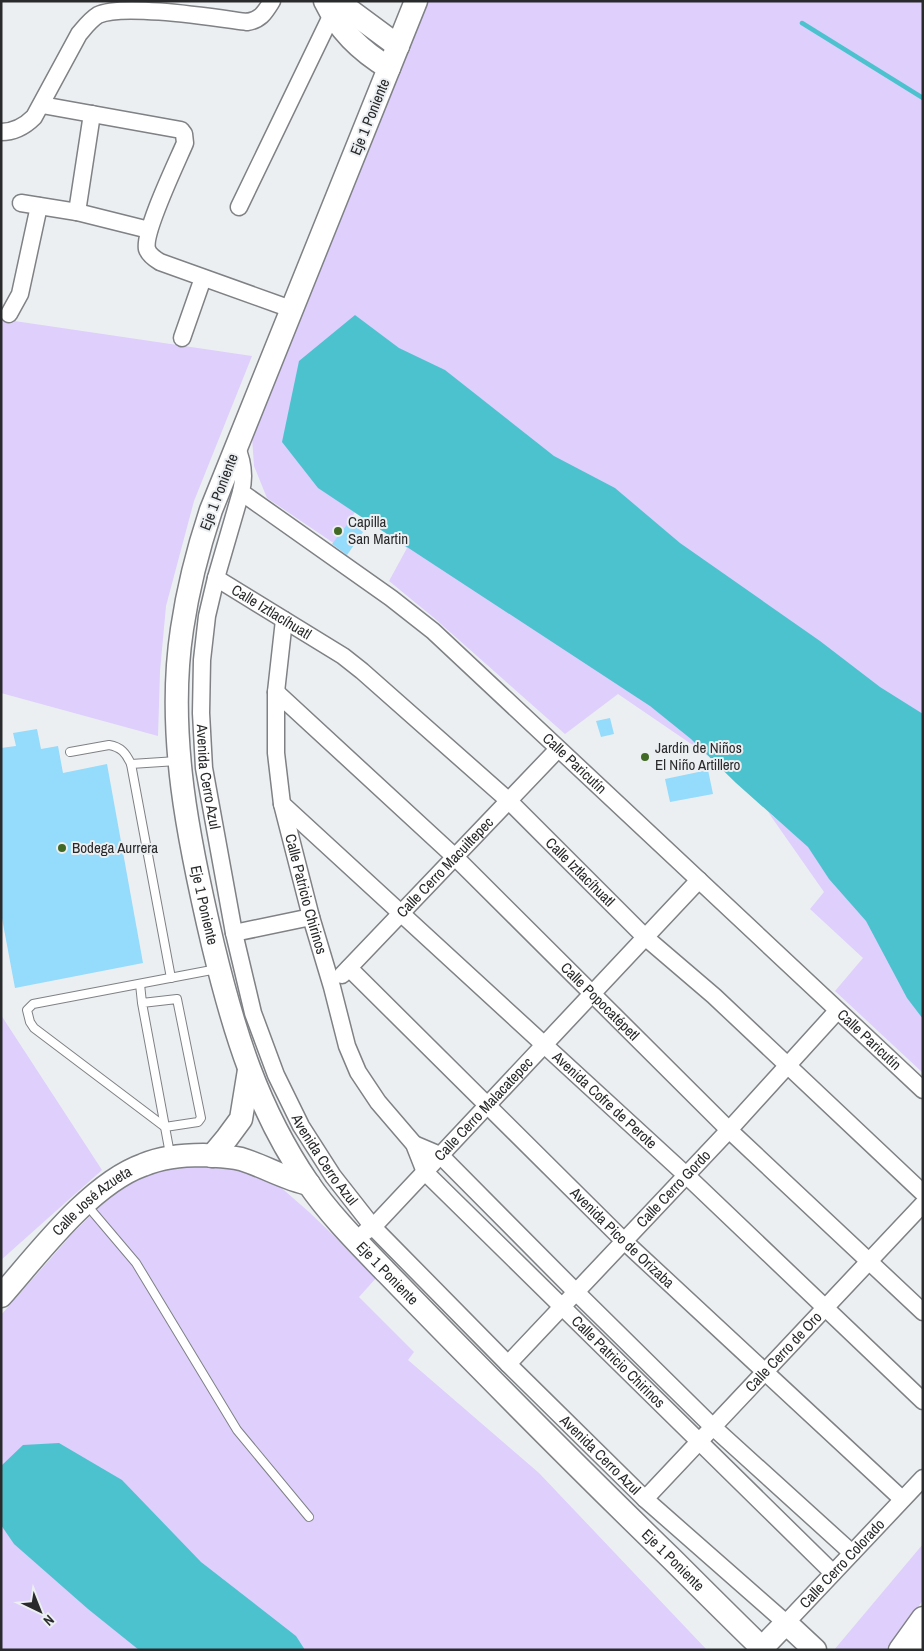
<svg xmlns="http://www.w3.org/2000/svg" width="924" height="1651" viewBox="0 0 924 1651" font-family="'Archivo Narrow',sans-serif">
	<style>
		.green { fill: #decffc }
		.water { fill: #4dc2cf }
		.lines { fill: none; stroke-linecap: round; stroke-linejoin: round }
		.stream { stroke: #4dc2cf; stroke-width: 4.5 }
		.building { fill: #94dbfc }
		.lane-casing { stroke: #7f8184; stroke-width: 10 }
		.street-casing { stroke: #7f8184; stroke-width: 19 }
		.secondary-casing { stroke: #7f8184; stroke-width: 25 }
		.lane { stroke: #fff; stroke-width: 8 }
		.street { stroke: #fff; stroke-width: 16 }
		.secondary { stroke: #fff; stroke-width: 22 }
		.poi-dot { fill: #406925; stroke: #eceff2; stroke-width: 2 }
		.labels { text-anchor: middle; stroke-width: 4; stroke-linejoin: round; paint-order: stroke }
		.street-label { font-size: 15px; fill: #292a2b; stroke: #eceff2 }
		.poi-label { font-size: 15px; fill: #292a2b; stroke: #eceff2; text-anchor: start }
	</style>
	<rect width="100%" height="100%" fill="#eceff2"/>
	<g class="green">
		<path d="M427 1H923V1073L835 991 863 958 810 909 824 892 768 812 806 844 785 808 618 694 565 734 433 617 389 581 407 548 355 512 335 544 267 498 254 466 252 437Z"/>
		<path d="M1 319 252 356 194 501 166 606 160 671 158 736 1 693Z"/>
		<path d="M1 1015 102 1170 1 1260Z"/>
		<path d="M214 1163 246 1170 277 1184 309 1212 377 1277 359 1297 414 1352 408 1360 539 1473 707 1650H1V1315L73 1233 114 1193 147 1172 177 1164Z"/>
		<path d="M923 1544V1600L888 1650H834Z"/>
	</g>
	<g class="water">
		<path d="M355 315 399 348 445 370 554 456 615 488 680 543 820 641 880 687 923 714V1019L907 998 866 921 829 879 808 847 736 783 691 739 650 706 624 689 381 530 318 488 282 442 299 361Z"/>
		<path d="M59 1443 122 1480 201 1562 296 1636 305 1650H139L88 1609 14 1544 1 1525V1466L23 1445Z"/>
	</g>
	<g class="lines">
		<path class="stream" d="M802 23 923 98"/>
	</g>
	<g class="building">
		<path d="M349 522 363 532 347 555 332 544Z"/>
		<path d="M610 718 614 734 601 737 596 721Z"/>
		<path d="M37 729 41 749 58 746 63 773 107 764 143 963 15 988 1 913V748L16 746 13 733Z"/>
		<path d="M708 770 713 794 670 802 665 779Z"/>
	</g>
	<g class="lines">
		<defs>
			<g id="lane">
				<path d="M70 752 109 745C121 747 126 753 131 764"/>
				<path d="M171 978 131 764 177 761"/>
				<path d="M140 984 142 1003 165 1127 198 1122 201 1118 177 999 142 1003"/>
				<path d="M170 1154 165 1127 34 1028 30 1022 27 1010 33 1004 217 969"/>
				<path d="M86 1204 136 1263 237 1430 309 1517"/>
			</g>
			<g id="street">
				<path d="M42 105 92 114"/>
				<path d="M1 132C15 132 25 126 34 117L79 34C85 27 90 20 98 15 123 3 216 18 247 22 261 20 265 12 272 1"/>
				<path d="M21 203 77 212 149 230"/>
				<path d="M239 207 336 6"/>
				<path d="M77 212 92 114 181 130 184 134 185 143C177 162 143 232 147 249 149 255 155 259 160 262L291 309"/>
				<path d="M9 314 20 294 39 206"/>
				<path d="M182 338 203 278"/>
				<path id="s1" d="M236 446C243 461 245 476 241 492L391 598 433 631 923 1090"/>
				<path id="s2" d="M241 492 216 578 207 616 202 660 201 713 204 768 234 933 253 1013 276 1075 301 1126 333 1176 373 1227 508 1364 645 1499 786 1623 923 1478"/>
				<path id="s3" d="M216 578 343 656 362 671 509 801 645 937 714 996 923 1193"/>
				<path id="s4" d="M284 620 276 692V753L282 804 311 917 332 987 347 1046 358 1072 378 1102 414 1144 425 1172 833 1573"/>
				<path id="s5" d="M276 692 455 857 729 1130 923 1312"/>
				<path id="s6" d="M282 804 686 1175 923 1401"/>
				<path d="M234 933 311 917"/>
				<path id="s7" d="M349 968 624 1241 902 1499"/>
				<path id="s8" d="M342 975 558 749"/>
				<path d="M414 1144 440 1155 576 1292 713 1427 852 1553"/>
				<path id="s9" d="M365 1232 373 1227 699 880"/>
				<path id="s10" d="M508 1364 729 1130 837 1011"/>
				<path id="s11" d="M645 1499 923 1204"/>
			</g>
			<g id="secondary">
				<path d="M325 1C339 30 362 52 389 68"/>
				<path d="M337 1 398 46"/>
				<path id="s12" d="M416 1 211 510C198 549 188 588 182 629 166 734 189 843 213 945 234 1032 257 1108 308 1183 330 1215 357 1242 384 1270 416 1303 447 1335 479 1367 543 1432 607 1496 672 1559 702 1589 733 1620 764 1650"/>
				<path d="M212 1156 227 1138 241 1119 249 1070"/>
				<path id="s13" d="M1 1296C38 1254 90 1184 143 1165 162 1157 183 1155 203 1155 215 1156 229 1156 241 1159 264 1166 285 1179 309 1184"/>
				<path d="M762 1648 786 1623 815 1650"/>
				<path d="M900 1650 923 1618"/>
				<path d="M922 1650 923 1648"/>
			</g>
		</defs>
		<use href="#lane" class="lane-casing"/>
		<use href="#street" class="street-casing"/>
		<use href="#secondary" class="secondary-casing"/>
		<use href="#lane" class="lane"/>
		<use href="#street" class="street"/>
		<use href="#secondary" class="secondary"/>
	</g>
	<g class="poi-dot">
		<circle cx="338" cy="531" r="5"/>
		<circle cx="645" cy="757" r="5"/>
		<circle cx="62" cy="848" r="5"/>
	</g>
	<g class="labels">
		<g class="street-label">
			<text transform="translate(370 117) rotate(-68)" y="5">Eje 1 Poniente</text>
			<text transform="translate(219 492) rotate(-69)" y="5">Eje 1 Poniente</text>
			<text dy="5" stroke="none"><textPath href="#s3" startOffset="65">Calle Iztlacíhuatl</textPath></text>
			<text dy="5" stroke="none"><textPath href="#s1" startOffset="478">Calle Paricutín</textPath></text>
			<text dy="5" stroke="none"><textPath href="#s2" startOffset="290">Avenida Cerro Azul</textPath></text>
			<text dy="5" stroke="none"><textPath href="#s8" startOffset="149">Calle Cerro Macuiltepec</textPath></text>
			<text dy="5" stroke="none"><textPath href="#s3" startOffset="470">Calle Iztlacíhuatl</textPath></text>
			<text dy="5" stroke="none"><textPath href="#s4" startOffset="278">Calle Patricio Chirinos</textPath></text>
			<text dy="5" stroke="none"><textPath href="#s12" startOffset="950">Eje 1 Poniente</textPath></text>
			<text dy="5" stroke="none"><textPath href="#s5" startOffset="448">Calle Popocatépetl</textPath></text>
			<text dy="5" stroke="none"><textPath href="#s1" startOffset="882">Calle Paricutín</textPath></text>
			<text dy="5" stroke="none"><textPath href="#s6" startOffset="438">Avenida Cofre de Perote</textPath></text>
			<text dy="5" stroke="none"><textPath href="#s9" startOffset="171">Calle Cerro Malacatepec</textPath></text>
			<text dy="5" stroke="none"><textPath href="#s2" startOffset="695">Avenida Cerro Azul</textPath></text>
			<text dy="5" stroke="none"><textPath href="#s10" startOffset="241">Calle Cerro Gordo</textPath></text>
			<text dy="5" stroke="none"><textPath href="#s13" startOffset="132">Calle José Azueta</textPath></text>
			<text dy="5" stroke="none"><textPath href="#s7" startOffset="384">Avenida Pico de Orizaba</textPath></text>
			<text dy="5" stroke="none"><textPath href="#s12" startOffset="1369">Eje 1 Poniente</textPath></text>
			<text dy="5" stroke="none"><textPath href="#s11" startOffset="202">Calle Cerro de Oro</textPath></text>
			<text dy="5" stroke="none"><textPath href="#s4" startOffset="856">Calle Patricio Chirinos</textPath></text>
			<text dy="5" stroke="none"><textPath href="#s2" startOffset="1100">Avenida Cerro Azul</textPath></text>
			<text dy="5" stroke="none"><textPath href="#s12" startOffset="1774">Eje 1 Poniente</textPath></text>
			<text dy="5" stroke="none"><textPath href="#s2" startOffset="1432">Calle Cerro Colorado</textPath></text>
		</g>
		<g class="poi-label">
			<text x="348" y="527">Capilla<tspan x="348" dy="17">San Martin</tspan></text>
			<text x="655" y="753">Jardín de Niños<tspan x="655" dy="17">El Niño Artillero</tspan></text>
			<text x="72" y="853">Bodega Aurrera</text>
		</g>
	</g>
	<rect width="924" height="1651" fill="none" stroke="#292a2b" stroke-width="5"/>
	<g transform="translate(40 1611) rotate(137)" stroke="#eceff2" stroke-width="4" paint-order="stroke">
	<path d="M0-4L9 19L0 12L-9 19Z" fill="#292a2b"/>
	<text y="-8" font-size="14" font-weight="bold" text-anchor="middle" fill="#292a2b">N</text>
	</g>
</svg>
